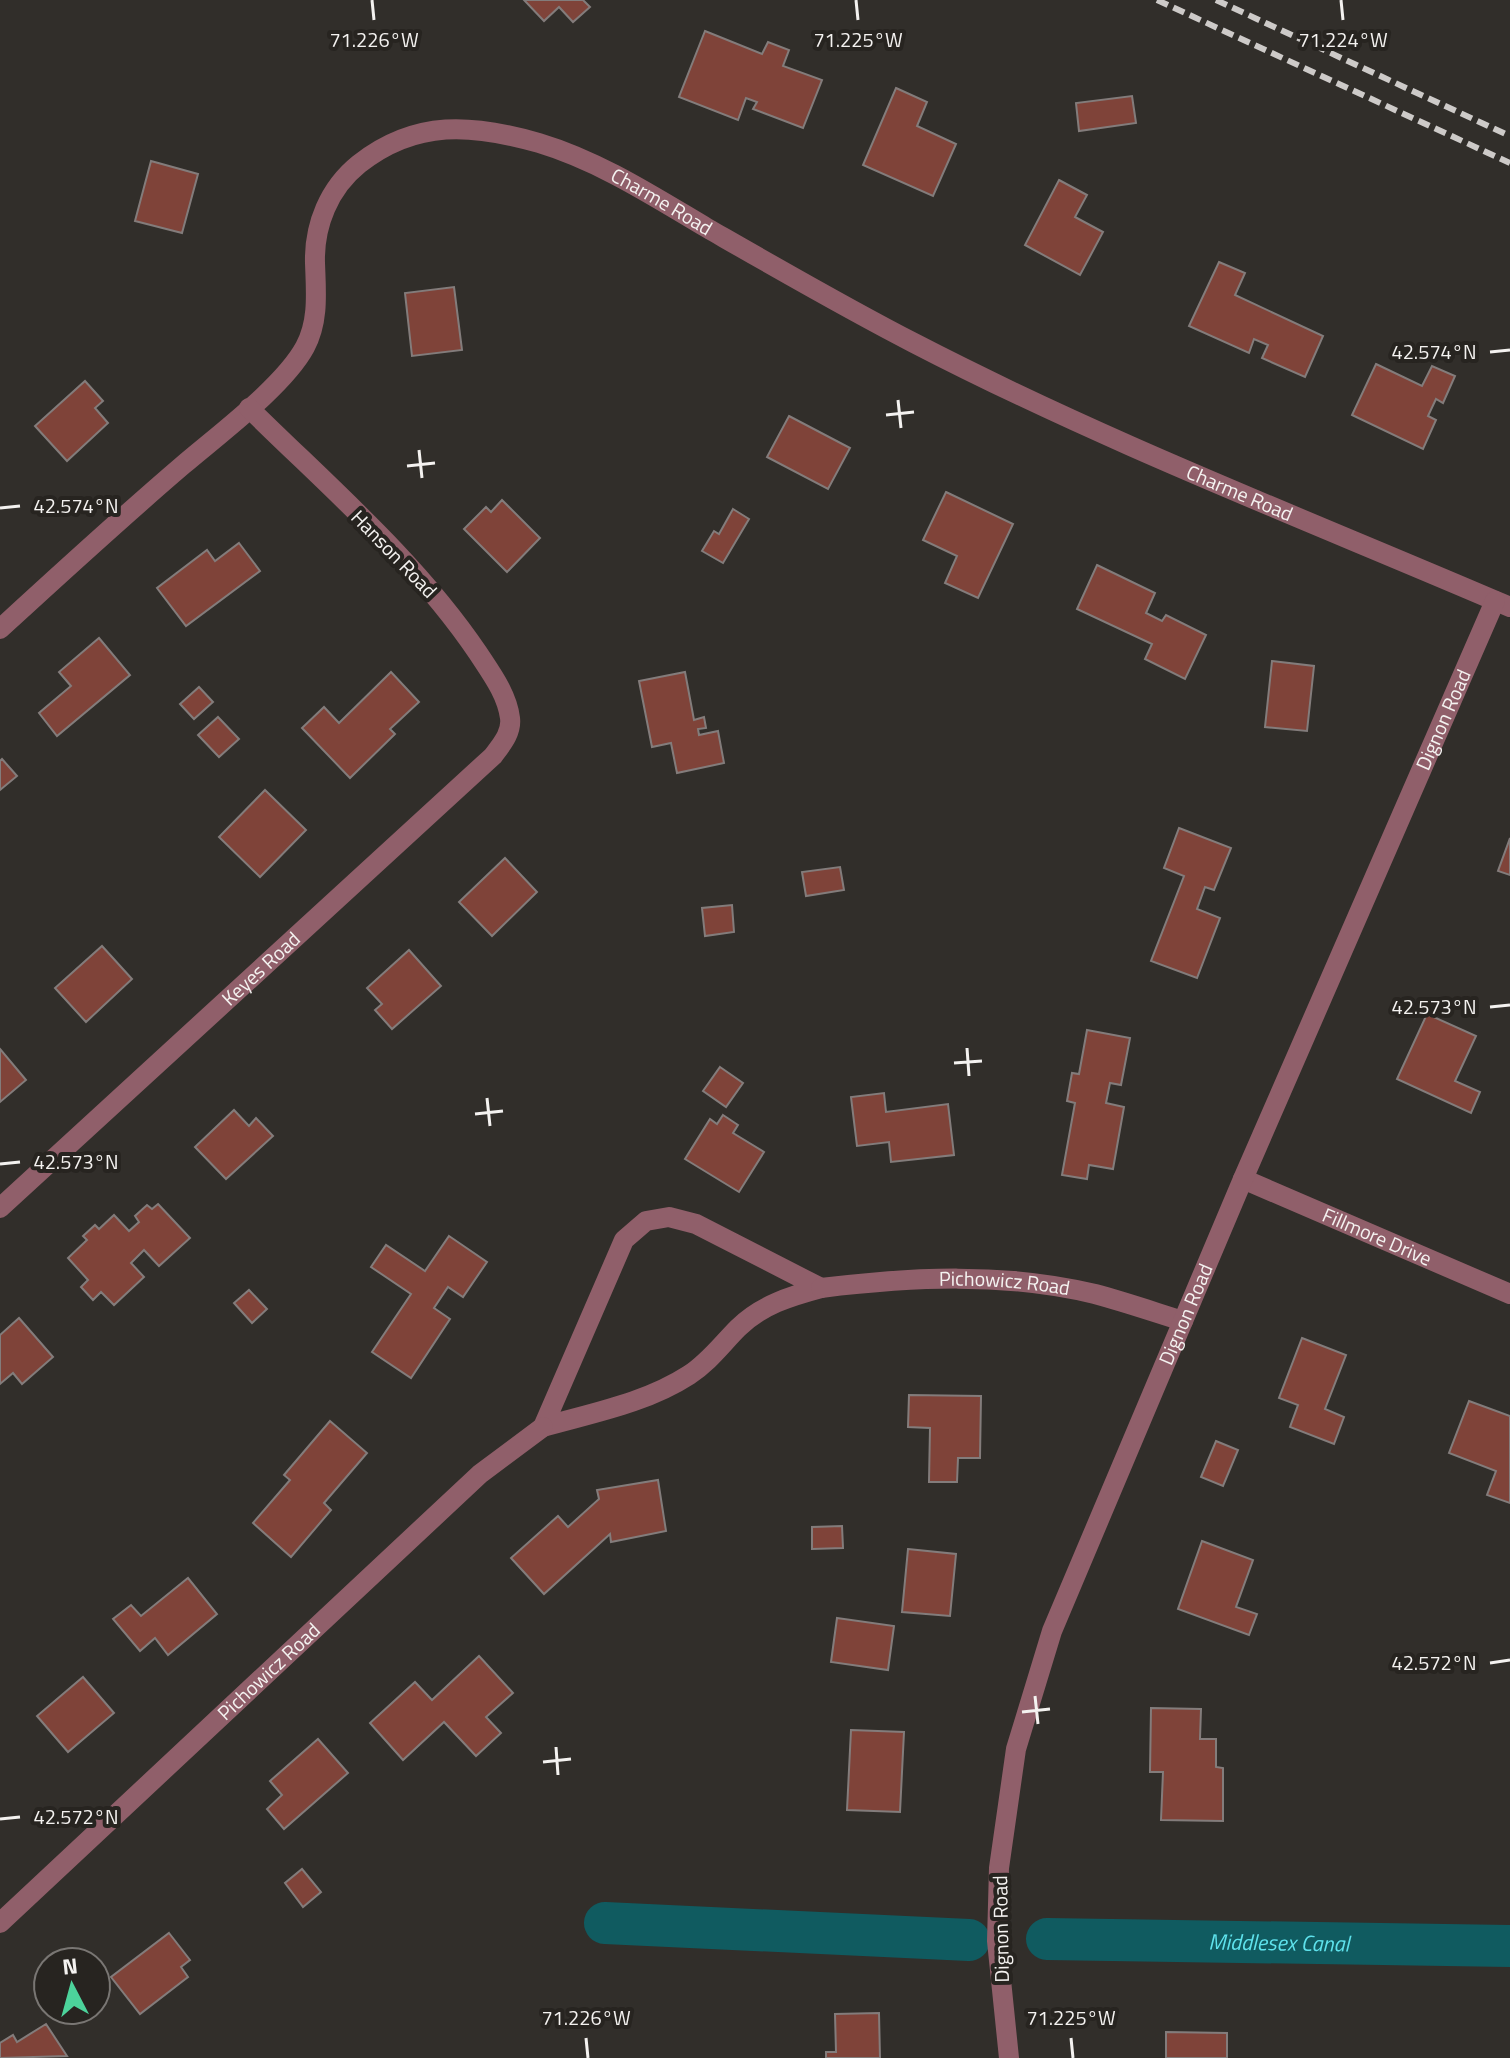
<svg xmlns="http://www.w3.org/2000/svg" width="1510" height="2058" viewBox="0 0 1510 2058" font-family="'Titillium Web',sans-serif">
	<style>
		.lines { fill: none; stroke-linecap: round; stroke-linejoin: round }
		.canal { stroke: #105b60; stroke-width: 42 }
		.building { fill: #7f4339; stroke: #837c7b; stroke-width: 2 }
		.street { stroke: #905f6a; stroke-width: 20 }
		.rail { stroke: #cdcac8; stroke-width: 6; stroke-dasharray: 12 6; stroke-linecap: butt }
		.ticks { fill: none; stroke: #f4f2f0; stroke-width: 3 }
		.labels { text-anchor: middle; stroke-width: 8; stroke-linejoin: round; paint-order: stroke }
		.street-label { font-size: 20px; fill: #f4f2f0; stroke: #272420 }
		.water-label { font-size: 22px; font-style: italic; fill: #5ee2ec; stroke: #272420 }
		.ticks-label { font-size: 20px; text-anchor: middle; fill: #f4f2f0; stroke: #272420; stroke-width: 8; stroke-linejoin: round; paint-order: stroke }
	</style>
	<rect width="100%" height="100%" fill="#312e2a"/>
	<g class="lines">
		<g class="canal">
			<path d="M605 1923 969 1940"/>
			<path id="s1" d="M1047 1939 1510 1946"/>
		</g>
	</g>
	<g class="building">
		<path d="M524 0H583L590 7 573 22 559 7 544 21Z"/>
		<path d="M705 31 762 54 768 42 789 50 783 66 822 80 803 128 753 109 757 102 746 98 738 120 679 97Z"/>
		<path d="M896 88 927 102 917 126 956 144 933 196 863 165Z"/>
		<path d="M1132 96 1136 123 1079 131 1076 103Z"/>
		<path d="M151 161 198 174 182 233 135 221Z"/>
		<path d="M1059 180 1087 195 1075 217 1103 232 1080 275 1025 245Z"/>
		<path d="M1219 262 1245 273 1235 295 1323 336 1305 377 1262 358 1268 345 1254 339 1249 353 1189 326Z"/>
		<path d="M454 287 462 350 412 356 405 293Z"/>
		<path d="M1376 364 1422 386 1432 366 1455 376 1443 403 1436 399 1428 416 1436 420 1423 449 1352 415Z"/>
		<path d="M85 381 103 401 95 408 108 423 67 461 35 426Z"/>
		<path d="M789 416 850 448 828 489 767 457Z"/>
		<path d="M946 492 1013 524 978 598 945 583 957 556 923 540Z"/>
		<path d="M502 500 540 538 507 572 464 529 486 507 491 512Z"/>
		<path d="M733 509 749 519 723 563 702 551 714 531 719 534Z"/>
		<path d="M239 543 260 571 186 626 157 588 207 550 215 561Z"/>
		<path d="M1097 565 1155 593 1146 613 1162 621 1166 615 1206 635 1185 679 1145 659 1152 644 1077 609Z"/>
		<path d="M99 638 130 675 57 736 39 713 71 686 59 672Z"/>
		<path d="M1272 661 1314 666 1307 731 1265 727Z"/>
		<path d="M391 672 419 702 390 729 395 734 350 778 302 728 324 707 339 723Z"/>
		<path d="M685 672 694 720 704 717 706 728 698 729 699 735 718 731 724 763 677 773 671 743 652 747 639 681Z"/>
		<path d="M199 687 213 702 194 719 180 704Z"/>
		<path d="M218 717 239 739 219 757 198 735Z"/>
		<path d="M2 759 17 776 0 790V761Z"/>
		<path d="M265 790 306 830 260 877 219 837Z"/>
		<path d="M1179 828 1231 848 1214 890 1205 887 1197 909 1220 918 1197 978 1151 961 1184 876 1164 868Z"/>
		<path d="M1510 838V875L1498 871Z"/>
		<path d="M505 858 537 892 492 936 459 902Z"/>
		<path d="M840 867 844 890 806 896 802 872Z"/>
		<path d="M732 905 734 932 705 936 702 908Z"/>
		<path d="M102 946 132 979 86 1022 55 988Z"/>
		<path d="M409 950 441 986 392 1029 375 1010 382 1004 367 988Z"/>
		<path d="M1427 1014 1476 1036 1455 1081 1480 1092 1471 1113 1397 1079Z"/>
		<path d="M1087 1030 1130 1038 1121 1085 1110 1083 1106 1103 1124 1107 1113 1169 1089 1165 1087 1179 1062 1175 1075 1103 1067 1101 1072 1073 1079 1074Z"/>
		<path d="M0 1049 26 1080 0 1102Z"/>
		<path d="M720 1067 743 1083 726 1107 703 1091Z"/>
		<path d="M884 1093 886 1112 948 1104 954 1155 891 1162 889 1142 857 1146 851 1097Z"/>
		<path d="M234 1110 249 1126 256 1118 273 1136 226 1179 195 1147Z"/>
		<path d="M723 1115 738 1125 733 1133 764 1152 739 1192 685 1159 710 1119 717 1124Z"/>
		<path d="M158 1204 190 1238 159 1266 144 1250 131 1263 144 1277 114 1305 101 1292 93 1300 81 1287 88 1280 68 1258 87 1240 83 1236 95 1225 99 1229 114 1215 129 1231 139 1222 135 1216 147 1205 152 1209Z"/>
		<path d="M449 1236 487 1262 463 1297 448 1287 434 1308 450 1319 411 1378 372 1352 411 1294 371 1267 386 1245 425 1271Z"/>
		<path d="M249 1290 267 1309 252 1323 234 1303Z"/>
		<path d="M19 1318 53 1357 22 1384 13 1373 0 1384V1335Z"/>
		<path d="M1302 1338 1346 1355 1325 1409 1344 1417 1334 1444 1290 1427 1298 1405 1279 1398Z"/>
		<path d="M909 1395 981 1396 980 1458H958L957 1482H929L930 1428 908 1427Z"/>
		<path d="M1469 1401 1510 1416V1503L1487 1495 1496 1471 1449 1453Z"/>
		<path d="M330 1421 367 1453 324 1503 331 1510 291 1557 253 1523 290 1480 284 1475Z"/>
		<path d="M1216 1441 1238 1450 1223 1486 1201 1477Z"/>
		<path d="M658 1480 666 1531 611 1542 610 1534 544 1594 511 1558 558 1516 568 1527 599 1499 597 1490Z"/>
		<path d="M842 1526 843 1548 812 1549V1527Z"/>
		<path d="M1202 1541 1253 1560 1236 1607 1257 1614 1249 1635 1178 1609Z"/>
		<path d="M908 1549 956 1554 950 1616 902 1612Z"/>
		<path d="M188 1578 217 1614 168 1655 155 1638 140 1651 113 1619 131 1605 141 1616Z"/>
		<path d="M837 1618 894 1626 888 1670 831 1662Z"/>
		<path d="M479 1656 513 1693 486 1717 501 1733 476 1756 444 1722 403 1760 370 1723 415 1682 432 1700Z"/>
		<path d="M83 1677 114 1713 68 1752 37 1716Z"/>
		<path d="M1151 1708 1201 1709 1200 1739H1216V1767L1223 1768V1821L1161 1820 1163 1772H1150Z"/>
		<path d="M851 1730 904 1732 900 1812 847 1810Z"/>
		<path d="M318 1739 348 1773 284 1829 267 1809 282 1795 270 1781Z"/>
		<path d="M302 1869 321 1892 303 1907 285 1883Z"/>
		<path d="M169 1933 190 1960 181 1967 188 1977 140 2014 111 1977Z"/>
		<path d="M879 2013 880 2058H826V2052H836L835 2014Z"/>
		<path d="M46 2024 67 2056 0 2058V2043L13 2035 17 2042Z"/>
		<path d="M1166 2032 1227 2033V2058H1166Z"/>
	</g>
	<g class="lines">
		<g class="street">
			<path id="s2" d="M0 629C61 573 121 518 183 465 218 435 284 386 305 347 319 321 316 292 315 263 314 225 329 188 359 164 416 119 473 124 539 143 599 161 653 196 707 228 775 267 844 307 914 343 1107 443 1310 521 1510 607"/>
			<path id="s3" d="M1243 1179 1510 1294"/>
			<path id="s4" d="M0 1208 493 756C501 745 512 733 510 718 507 694 491 673 478 653 416 561 328 486 249 408"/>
			<path d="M669 1217 696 1224 821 1288C791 1296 761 1305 738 1328 722 1344 709 1362 689 1375 646 1403 592 1413 543 1427L624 1240 646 1221Z"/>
			<path id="s5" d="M821 1288C912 1277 1004 1272 1095 1294 1125 1302 1154 1312 1183 1321"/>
			<path id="s6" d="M0 1923 480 1474 543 1427"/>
			<path id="s7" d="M1009 2058 997 1941 999 1868 1016 1749 1052 1631 1243 1179 1495 601"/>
		</g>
		<g class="rail">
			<path d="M1157 0 1510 163"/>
			<path d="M1216 0 1510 136"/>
		</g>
	</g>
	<path class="ticks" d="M372 0 374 20M856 0 858 20M1341 0 1343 20M1490 352 1510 350M898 400 901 428M886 415 914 412M419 450 422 478M407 466 435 463M0 508 20 506M1490 1007 1510 1005M967 1048 969 1076M954 1063 982 1061M487 1098 490 1126M475 1114 503 1111M0 1164 20 1162M1490 1663 1510 1660M1035 1696 1038 1724M1022 1712 1050 1709M556 1747 558 1775M543 1762 571 1759M0 1819 20 1817M586 2038 588 2058M1071 2038 1073 2058"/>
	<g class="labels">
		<g class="street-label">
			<text dy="7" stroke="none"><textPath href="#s2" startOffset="940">Charme Road</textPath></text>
			<text dy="7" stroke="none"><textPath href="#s2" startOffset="1588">Charme Road</textPath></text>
			<text transform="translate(394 554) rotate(46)" y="7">Hanson Road</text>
			<text dy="7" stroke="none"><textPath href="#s7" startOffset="1426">Dignon Road</textPath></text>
			<text dy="7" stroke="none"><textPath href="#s4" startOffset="354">Keyes Road</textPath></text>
			<text dy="7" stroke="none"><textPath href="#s3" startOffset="146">Fillmore Drive</textPath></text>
			<text dy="7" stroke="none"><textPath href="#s5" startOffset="184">Pichowicz Road</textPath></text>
			<text dy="7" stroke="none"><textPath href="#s7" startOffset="778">Dignon Road</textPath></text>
			<text dy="7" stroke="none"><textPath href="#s6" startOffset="368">Pichowicz Road</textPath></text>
			<text transform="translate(1001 1929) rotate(-91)" y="7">Dignon Road</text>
		</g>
		<g class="water-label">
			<text dy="8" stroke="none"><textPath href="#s1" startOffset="232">Middlesex Canal</textPath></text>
		</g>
	</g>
	<g class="ticks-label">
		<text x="374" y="47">71.226°W</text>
		<text x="858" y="47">71.225°W</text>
		<text x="1343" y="47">71.224°W</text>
		<text x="1434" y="359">42.574°N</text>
		<text x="76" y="513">42.574°N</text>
		<text x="1434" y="1014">42.573°N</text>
		<text x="76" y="1169">42.573°N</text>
		<text x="1434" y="1670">42.572°N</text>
		<text x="76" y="1824">42.572°N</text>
		<text x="586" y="2025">71.226°W</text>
		<text x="1071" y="2025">71.225°W</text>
	</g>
	<g transform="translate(72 1986) rotate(354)"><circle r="38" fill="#272420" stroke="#797673" stroke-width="2"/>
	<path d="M0-6L14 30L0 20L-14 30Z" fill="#4cd39b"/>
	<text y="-12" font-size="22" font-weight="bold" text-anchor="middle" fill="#f4f2f0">N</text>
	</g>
</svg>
